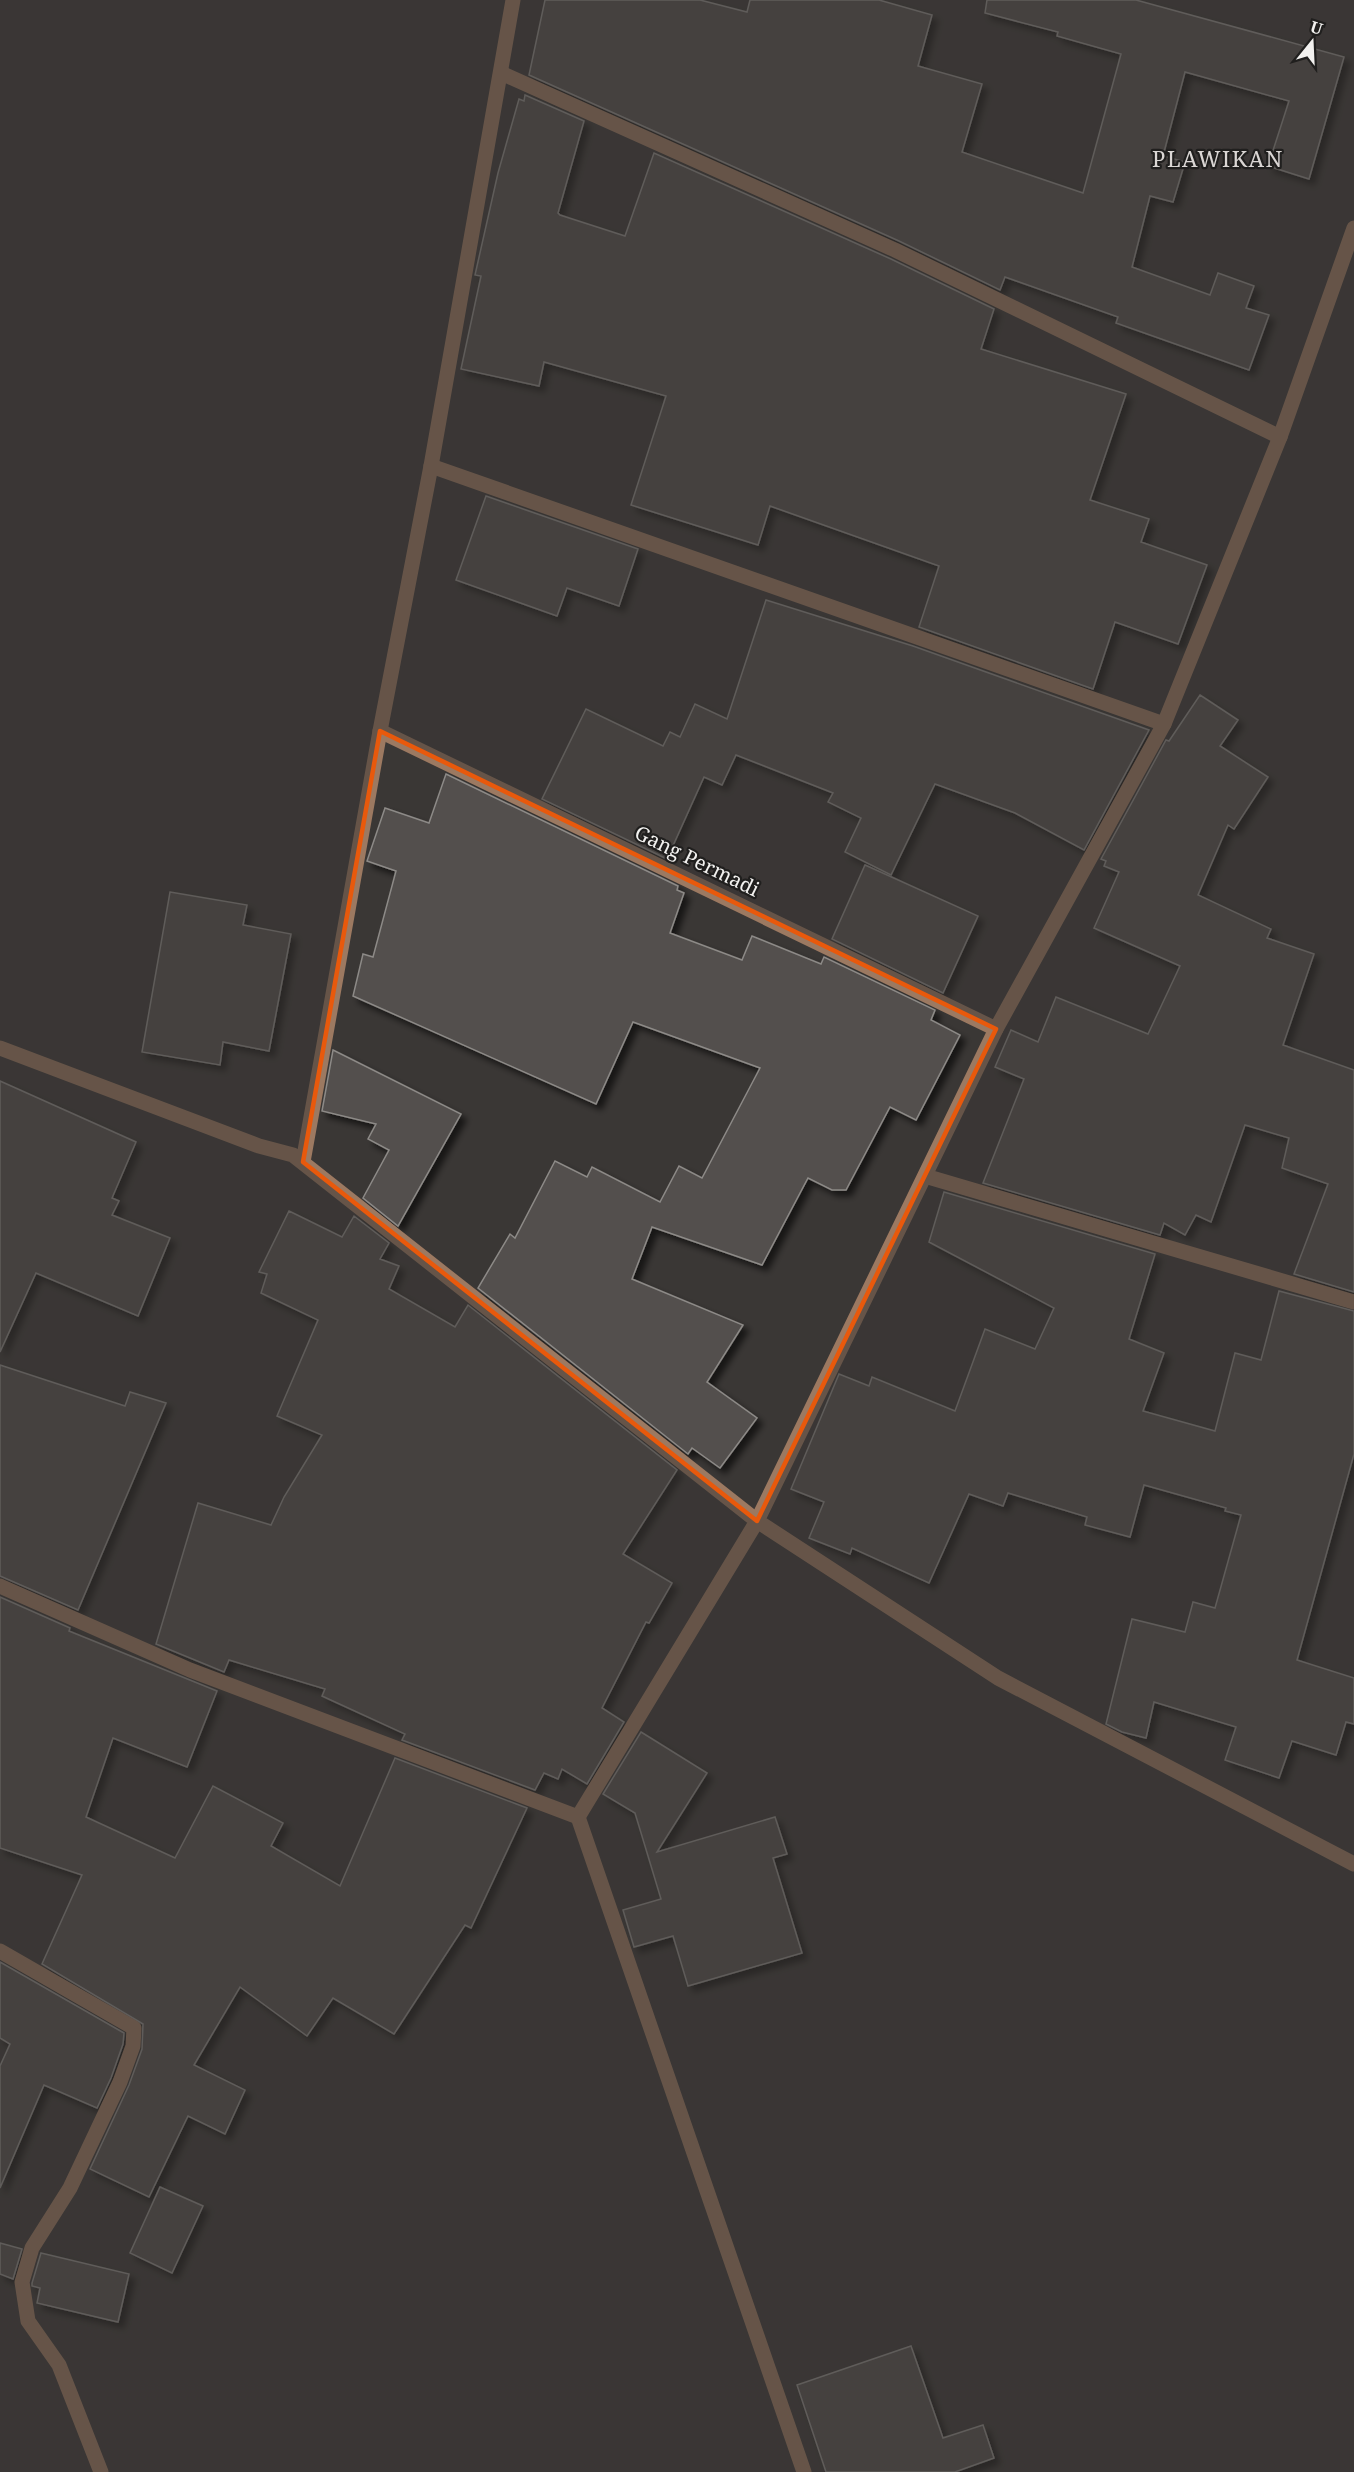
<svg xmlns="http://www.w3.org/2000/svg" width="1354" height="2472" viewBox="0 0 1354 2472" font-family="'Noto Serif',serif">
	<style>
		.building { fill: #524f4d; stroke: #8d8a87; stroke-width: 1.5; filter: url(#shadow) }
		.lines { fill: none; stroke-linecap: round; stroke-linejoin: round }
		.minor { stroke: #9c7961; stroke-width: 15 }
		.marked { fill: none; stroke: #e8590c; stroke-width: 4.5; stroke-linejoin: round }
		.labels { text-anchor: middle; stroke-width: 4.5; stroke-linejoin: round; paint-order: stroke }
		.street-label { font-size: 20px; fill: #f2f1ef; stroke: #201f1e }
		.quarter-label { font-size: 22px; letter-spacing: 1.5px; fill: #dad6d4; stroke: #201f1e }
	</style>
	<defs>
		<filter id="shadow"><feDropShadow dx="5.5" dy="5.5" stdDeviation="3" flood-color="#0009"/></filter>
	</defs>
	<rect width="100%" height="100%" fill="#3a3735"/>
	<g class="building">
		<path d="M545 0H700L747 12 750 0H879L932 15 918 66 982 84 962 152 1083 193 1121 54 1057 36 1058 32 985 13 987 0H1136L1344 57 1309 179 1268 166 1289 101 1185 72 1163 156 1185 162 1173 202 1150 196 1132 267 1210 295 1218 273 1254 286 1246 308 1269 315 1249 370 1116 323 1118 317 1005 277 1000 290 899 241 529 75Z"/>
		<path d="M525 95 584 121 558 213 560 215 625 236 654 153 891 259 994 309 981 349 1126 394 1090 500 1149 519 1141 542 1207 565 1178 644 1115 622 1093 689 919 627 939 566 770 506 758 545 631 505 666 396 544 362 539 386 461 369 481 276 475 275 498 173 519 99 524 101Z"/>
		<path d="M486 496 638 549 619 606 567 588 557 616 456 580Z"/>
		<path d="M766 600 913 646 1149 730 1084 850 1015 813 935 784 891 875 845 852 861 818 828 802 833 793 736 755 722 785 704 777 667 859 542 799 586 709 663 746 670 732 680 737 695 704 727 719Z"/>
		<path d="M1200 695 1238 720 1220 746 1268 777 1234 829 1228 825 1198 895 1271 929 1267 938 1314 954 1283 1045 1354 1070V1292L1294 1274 1328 1184 1282 1168 1289 1138 1245 1125 1211 1222 1196 1215 1185 1235 1164 1223 1160 1235 983 1183 1024 1079 995 1067 1011 1030 1038 1042 1056 997 1148 1034 1180 966 1094 928 1119 872 1104 866 1106 861 1101 859 1166 740 1169 741Z"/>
		<path d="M446 774 678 886 677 890 684 893 670 933 742 960 752 936 821 964 824 957 935 1010 931 1020 960 1035 916 1120 890 1107 846 1190H832L808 1178 762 1265 652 1227 632 1279 743 1325 707 1382 757 1418 720 1468 692 1448 688 1454 478 1288 510 1234 515 1238 555 1161 587 1177 592 1167 660 1202 679 1166 702 1178 760 1068 633 1022 596 1104 353 996 363 954 373 957 396 871 367 861 385 808 429 823Z"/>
		<path d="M865 865 978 916 943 993 832 939Z"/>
		<path d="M170 892 247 905 243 925 291 934 269 1051 223 1042 220 1065 142 1052Z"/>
		<path d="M333 1050 461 1114 398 1226 363 1198 389 1150 368 1139 376 1124 322 1111Z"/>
		<path d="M0 1081 136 1142 112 1198 119 1201 112 1215 170 1238 138 1316 36 1273 0 1352Z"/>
		<path d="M944 1192 1155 1254 1129 1339 1164 1353 1143 1411 1215 1431 1235 1353 1261 1360 1279 1291 1354 1311V1454L1297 1660 1354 1678V1724L1346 1722 1336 1755 1292 1741 1279 1778 1225 1760 1236 1727 1154 1702 1146 1738 1122 1732 1106 1724 1132 1619 1185 1632 1193 1602 1215 1608 1241 1515 1225 1511 1226 1508 1144 1485 1130 1537 1085 1525 1087 1517 1008 1493 1003 1506 969 1494 929 1583 852 1548 850 1554 809 1538 824 1502 791 1489 839 1374 869 1386 872 1377 955 1411 985 1329 1035 1349 1054 1308 929 1242Z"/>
		<path d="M289 1211 342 1237 354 1216 389 1243 380 1259 399 1266 389 1289 455 1327 468 1305 677 1470 623 1554 672 1583 649 1623 646 1622 602 1708 624 1722 587 1784 562 1769 558 1779 544 1773 535 1790 402 1740 405 1734 322 1696 325 1689 229 1660 224 1672 156 1644 198 1503 271 1525 284 1497 322 1435 277 1416 318 1320 261 1293 267 1274 259 1272Z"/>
		<path d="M0 1365 125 1406 130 1392 166 1403 78 1610 0 1576Z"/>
		<path d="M0 1597 70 1628 69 1631 217 1691 187 1767 113 1738 86 1817 175 1858 213 1786 283 1823 271 1846 340 1886 395 1758 527 1808 471 1928 465 1925 394 2034 333 1998 307 2036 240 1987 194 2065 245 2090 225 2134 188 2116 149 2197 90 2169 129 2085 142 2049 143 2024 42 1964 82 1875 0 1848Z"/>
		<path d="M641 1732 707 1773 657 1852 775 1817 787 1854 773 1858 802 1953 688 1986 673 1936 634 1947 623 1910 661 1899 635 1813 603 1794Z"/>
		<path d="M0 1962 124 2033 123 2044 111 2078 97 2108 44 2085 0 2188V2066L10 2044 0 2038Z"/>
		<path d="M160 2187 203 2206 172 2273 130 2253Z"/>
		<path d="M0 2243 22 2249 13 2279 0 2274Z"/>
		<path d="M41 2253 129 2274 118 2322 37 2303 40 2288 32 2286V2283Z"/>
		<path d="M911 2346 943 2438 983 2425 994 2458 955 2472H826L797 2385Z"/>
	</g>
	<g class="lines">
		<g class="minor">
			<path d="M501 73 895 250 1280 437"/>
			<path d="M1354 228 1280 437 1164 724 996 1029 757 1521 998 1678 1354 1864"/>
			<path d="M431 466 1164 724"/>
			<path d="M380 731 996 1029"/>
			<path d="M0 1048 259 1146 293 1155 757 1521 578 1817"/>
			<path d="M303 1162 380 731 431 466 513 0"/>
			<path d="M925 1176 1354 1302"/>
			<path d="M0 1586 190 1670 578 1817"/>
			<path d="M578 1817 804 2472"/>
			<path d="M0 1951 134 2028 133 2046 120 2082 70 2188 32 2248 22 2282 28 2321 59 2365 101 2472"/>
		</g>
	</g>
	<path d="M0 0H1354V2472H0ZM380 731 996 1029 757 1521 303 1162Z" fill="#3a3735" fill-opacity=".55" fill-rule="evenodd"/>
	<path class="marked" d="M380 731 996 1029 757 1521 303 1162Z"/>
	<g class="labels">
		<g class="street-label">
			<text transform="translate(697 861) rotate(26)" y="7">Gang Permadi</text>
		</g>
		<g class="quarter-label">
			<text x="1218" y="167">PLAWIKAN</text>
		</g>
	</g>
	<g transform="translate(1312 42) rotate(18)" stroke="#201f1e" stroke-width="4.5" paint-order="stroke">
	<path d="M0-4.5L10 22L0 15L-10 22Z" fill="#f2f1ef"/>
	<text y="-9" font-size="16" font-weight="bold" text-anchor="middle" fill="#f2f1ef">U</text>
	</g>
</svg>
